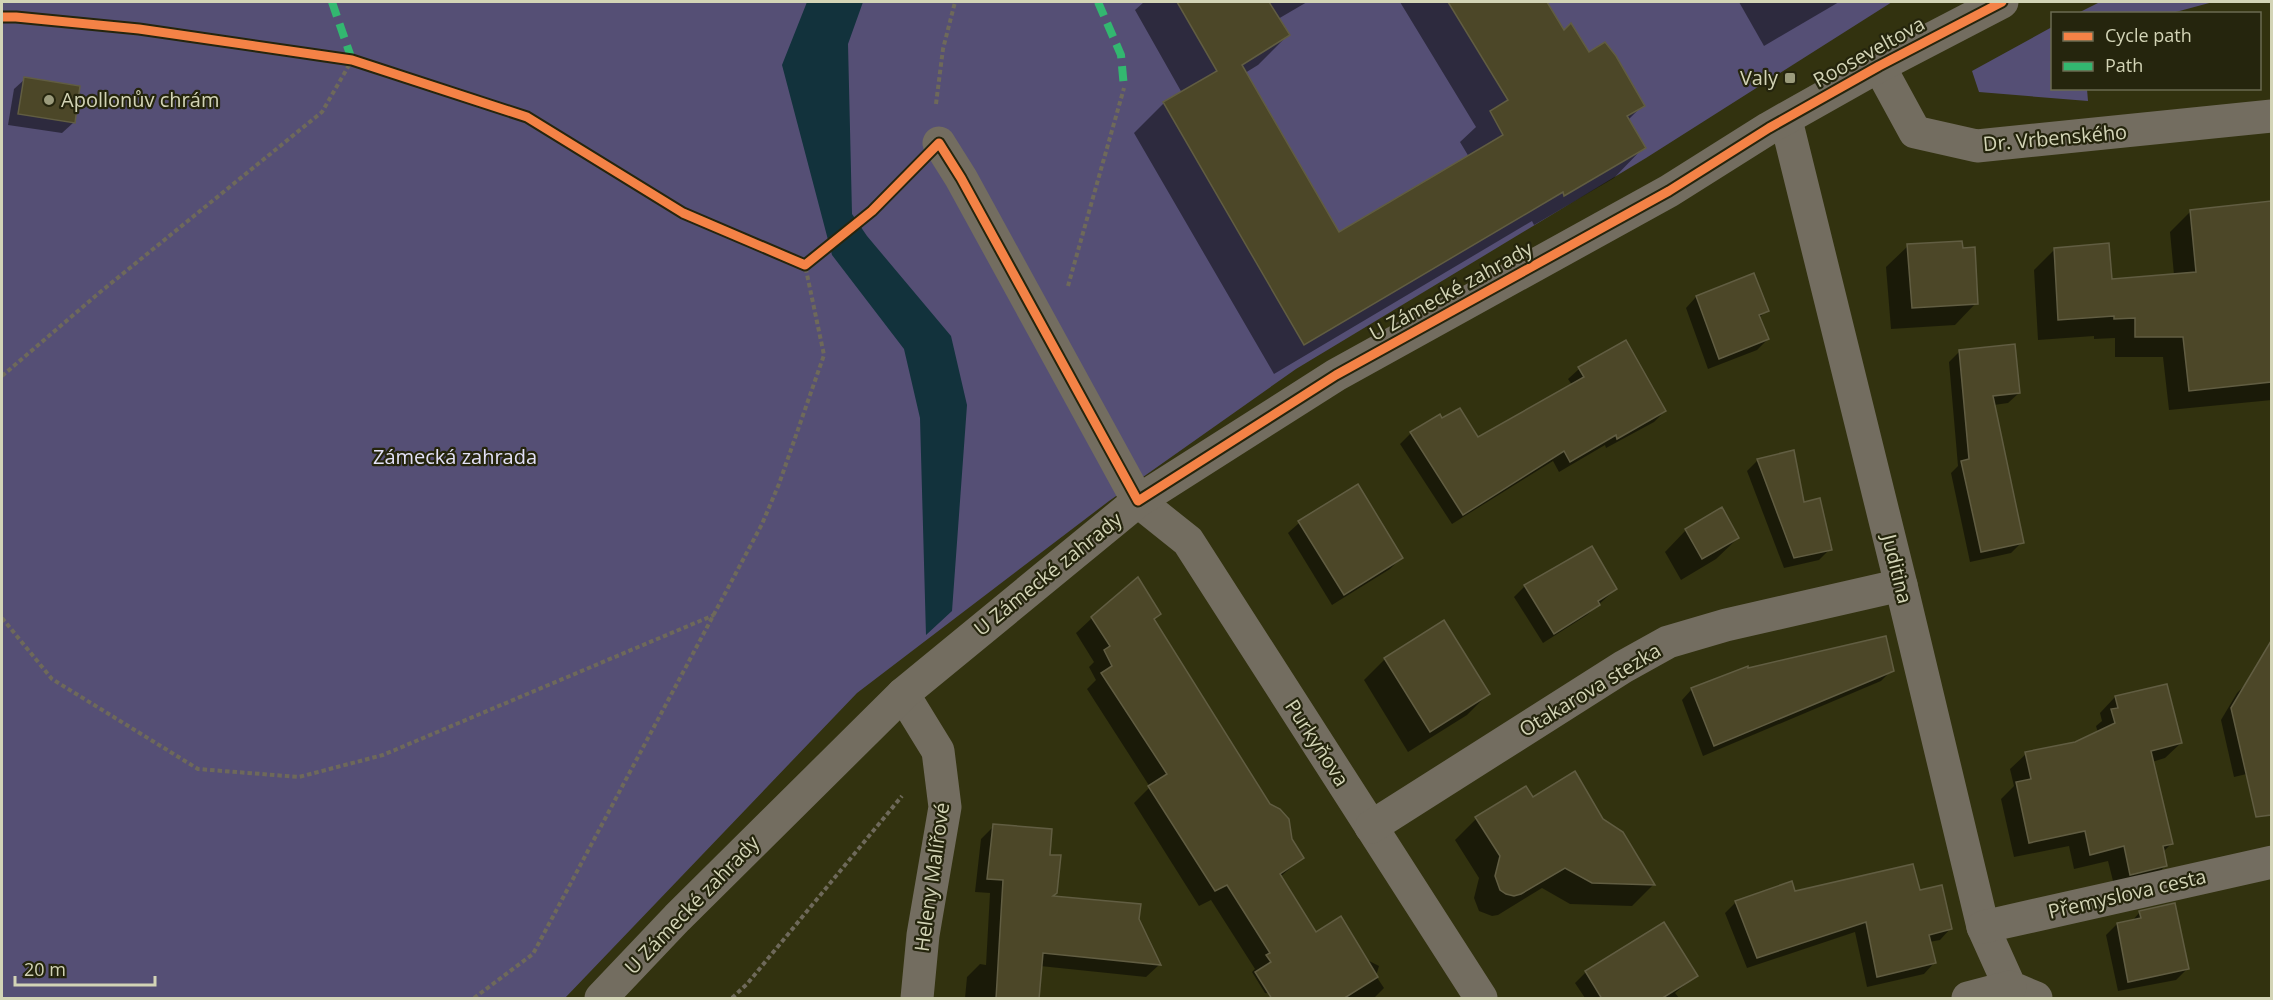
<svg xmlns="http://www.w3.org/2000/svg" width="2273" height="1000" viewBox="0 0 2273 1000" font-family="'Open Sans',sans-serif">
	<style>
		.green { fill: #554f75 }
		.water { fill: #12323c }
		.shadow { fill: #0007 }
		.building { fill: #4c4728; stroke: #615d42; stroke-width: 1.5 }
		.lines { fill: none; stroke-linecap: round; stroke-linejoin: round }
		.path { stroke: #6e695a; stroke-width: 4; stroke-dasharray: 4.5 3; stroke-linecap: butt }
		.minor { stroke: #736d60; stroke-width: 33 }
		.quiet { stroke: #33b770; stroke-width: 8; stroke-dasharray: 15 8; stroke-linecap: butt }
		.cycleway-casing { stroke: #25250d; stroke-width: 13 }
		.cycleway { stroke: #f48246; stroke-width: 9 }
		.poi-dot { fill: #9b9b7c; stroke: #25250d; stroke-width: 2 }
		.labels { text-anchor: middle; stroke-width: 4.5; stroke-linejoin: round; paint-order: stroke }
		.street-label { font-size: 20px; fill: #d3d4b6; stroke: #25250d }
		.poi-label { font-size: 20px; fill: #d3d4b6; stroke: #25250d; text-anchor: end }
		.park-label { font-size: 20px; fill: #e3e1f7; stroke: #25250d }
	</style>
	<rect width="100%" height="100%" fill="#32320f"/>
	<g class="green">
		<path d="M2 2H1892L1646 158 1296 369 1109 501 857 693 565 998H2Z"/>
		<path d="M2100 2H2213L2172 13H2078Z"/>
		<path d="M2052 27V88L2087 89 2088 101 1979 92 1972 71Z"/>
	</g>
	<path class="water" d="M807 2H863L848 44 852 214 867 236 951 336 967 405 952 611 926 635 920 418 904 349 832 255 782 65Z"/>
	<g class="shadow">
		<path d="M1144 2H1307L1278 19 1288 35 1258 65 1245 73 1339 234 1469 157 1460 142 1476 127 1400 2H1545L1564 32 1643 105 1628 120 1644 147 1614 178 1534 225 1532 221 1274 374 1134 133 1164 103 1182 93 1135 10Z"/>
		<path d="M1739 2H1839L1764 46Z"/>
		<path d="M25 79 73 123 62 133 8 125 14 89Z"/>
		<path d="M2272 202V400L2169 410 2163 357H2115V338L2094 339V336L2038 340 2034 270 2054 250 2111 280 2174 275 2170 232 2191 211Z"/>
		<path d="M1908 246 1976 303 1955 325 1891 329 1886 267Z"/>
		<path d="M1753 275 1767 310 1759 318 1768 339 1757 350 1708 369 1686 308 1696 297Z"/>
		<path d="M1960 351 2019 393 2008 403 1994 405 2022 542 2011 553 1970 562 1951 473 1958 466 1949 362Z"/>
		<path d="M1579 369 1665 411 1654 422 1606 448 1605 445 1559 472 1553 461 1452 524 1400 444 1411 433 1442 420 1477 439 1572 385 1568 379Z"/>
		<path d="M1758 460 1803 504 1830 549 1819 560 1784 568 1747 471Z"/>
		<path d="M1357 486 1401 558 1390 569 1332 605 1288 533 1299 523Z"/>
		<path d="M1686 530 1738 538 1716 559 1681 580 1665 552Z"/>
		<path d="M1525 586 1616 589 1587 615 1543 643 1514 597Z"/>
		<path d="M1159 614 1153 620 1302 858 1280 877 1316 934 1379 966 1376 976 1384 988 1374 998H1321L1265 993 1252 972 1255 969 1211 900 1199 906 1134 803 1150 787 1087 689 1096 680 1089 667 1094 662 1076 633 1092 618Z"/>
		<path d="M1385 659 1489 693 1467 715 1408 752 1364 680Z"/>
		<path d="M1747 670H1892L1881 681 1703 756 1682 700 1692 689Z"/>
		<path d="M2261 679 2272 685V768L2234 777 2221 720 2237 693 2248 682Z"/>
		<path d="M2166 686 2181 743 2165 758 2152 762 2171 844 2162 853 2165 866 2150 882 2115 889 2108 861 2074 869 2069 846 2014 857 2001 799 2014 786 2010 769 2026 754 2076 743 2098 733 2096 726 2102 721 2100 713 2115 697Z"/>
		<path d="M1526 788 1533 799 1602 820 1622 833 1653 885 1632 906 1570 904 1542 888 1498 915 1492 916 1479 911 1474 898 1479 878 1455 840 1476 819Z"/>
		<path d="M994 826 1048 856 1051 897 1138 919 1159 965 1146 977 1040 966 1037 998H965L967 977 980 964 986 965 990 893 975 892 981 839Z"/>
		<path d="M1918 892 1950 929 1940 940 1929 942 1934 963 1924 974 1867 987 1855 932 1747 968 1725 913 1736 902 1794 893Z"/>
		<path d="M2140 912 2187 969 2176 980 2118 991 2106 935 2117 924 2131 922Z"/>
		<path d="M1586 972 1696 975 1675 993 1679 998H1585L1575 983Z"/>
	</g>
	<g class="building">
		<path d="M1177 2H1269L1290 35 1242 65 1339 232 1503 135 1490 111 1508 100 1448 2H1547L1564 30 1571 23 1589 52 1605 42 1616 56 1645 106 1627 116 1646 148 1564 196 1563 192 1304 345 1163 102 1217 71Z"/>
		<path d="M24 77 80 86 75 123 18 114Z"/>
		<path d="M2271 201V382L2189 391 2183 337H2135V318L2114 319V316L2058 320 2054 248 2109 243 2112 279 2196 272 2190 210Z"/>
		<path d="M1962 241 1963 248 1975 247 1978 304 1912 308 1907 244Z"/>
		<path d="M1754 273 1769 311 1759 315 1769 339 1719 359 1696 296Z"/>
		<path d="M1626 340 1666 411 1617 439 1616 435 1570 462 1564 451 1463 515 1410 432 1440 414 1442 418 1460 408 1478 437 1584 377 1578 367Z"/>
		<path d="M2015 344 2020 393 1993 396 2024 543 1981 552 1961 461 1969 459 1959 350Z"/>
		<path d="M1794 450 1804 502 1820 498 1832 550 1794 558 1757 459Z"/>
		<path d="M1358 484 1403 558 1344 595 1298 521Z"/>
		<path d="M1722 507 1739 538 1702 559 1685 529Z"/>
		<path d="M1592 546 1617 589 1598 601 1600 605 1554 634 1524 585Z"/>
		<path d="M1138 577 1161 614 1154 619 1270 804 1280 809 1289 819 1292 839 1304 858 1280 874 1316 932 1341 916 1378 977 1343 999H1272L1255 972 1271 962 1266 955 1270 953 1227 885 1215 891 1148 786 1167 774 1101 673 1112 666 1104 650 1110 646 1091 617Z"/>
		<path d="M1444 620 1490 694 1430 732 1384 658Z"/>
		<path d="M1886 636 1894 671 1714 746 1691 688 1748 666V668Z"/>
		<path d="M2271 641V815L2256 817 2231 708Z"/>
		<path d="M2167 684 2182 743 2151 751 2173 844 2163 846 2167 866 2130 875 2124 846 2090 855 2085 831 2029 843 2016 782 2031 779 2025 752 2075 742 2115 723 2111 709 2118 708 2115 696Z"/>
		<path d="M1575 771 1603 819 1623 832 1655 885 1592 883 1565 868 1521 894 1514 896 1506 894 1500 890 1495 876 1500 856 1475 817 1526 786 1533 797Z"/>
		<path d="M993 824 1052 829 1050 855H1061L1057 893 1053 896 1141 904 1139 919 1161 965 1043 953 1039 999H996L1003 880 987 879Z"/>
		<path d="M1913 864 1920 890 1942 885 1952 929 1929 935 1936 963 1877 977 1866 922 1757 958 1735 901 1792 881 1795 891Z"/>
		<path d="M2175 903 2189 969 2128 982 2117 923 2141 918 2139 911Z"/>
		<path d="M1664 922 1698 976 1661 999H1602L1585 971Z"/>
	</g>
	<g class="lines">
		<g class="path">
			<path d="M936 104 943 49 955 2"/>
			<path d="M1068 286 1124 88"/>
			<path d="M2 376 99 293 322 112 352 60"/>
			<path d="M2 618 52 679 198 769 299 777 383 755 714 615"/>
			<path d="M474 998 533 954 762 524 779 484 824 355 805 265"/>
			<path d="M732 998 747 984 902 796"/>
		</g>
		<g class="minor">
			<path d="M1879 66 1915 132 1977 146 2272 116"/>
			<path d="M1786 120 1901 585 1983 927 2010 987 2036 998"/>
			<path d="M939 143 961 178 1138 501 1188 541 1481 998"/>
			<path d="M903 694 938 751 945 807 923 935 917 998"/>
			<path d="M1371 827 1623 667 1668 642 1726 625 1901 585"/>
			<path d="M1983 927 2272 862"/>
			<path d="M601 998 677 918 903 694 1138 501 1336 375 1669 191 1769 128 1879 66 2002 2"/>
			<path d="M1968 998 2010 987"/>
		</g>
		<g class="quiet">
			<path d="M332 2 352 60"/>
			<path d="M1098 2 1121 55 1124 88"/>
		</g>
		<defs>
			<path id="cycleway" d="M2 17H16L139 29 352 60 527 117 683 213 805 265 872 211 939 143 961 178 1138 501 1336 375 1669 191 1769 128 1879 66 2002 2"/>
		</defs>
		<use href="#cycleway" class="cycleway-casing"/>
		<use href="#cycleway" class="cycleway"/>
	</g>
	<g class="poi-dot">
		<rect x="1784" y="72" width="12" height="12" rx="3"/>
		<circle cx="49" cy="100" r="6"/>
	</g>
	<g class="labels">
		<g class="street-label">
			<text transform="translate(1869 52) rotate(-29)" y="7">Rooseveltova</text>
			<text transform="translate(2055 138) rotate(-5)" y="7">Dr. Vrbenského</text>
			<text transform="translate(1451 291) rotate(-29)" y="7">U Zámecké zahrady</text>
			<text transform="translate(1897 569) rotate(76)" y="7">Juditina</text>
			<text transform="translate(1048 574) rotate(-39)" y="7">U Zámecké zahrady</text>
			<text transform="translate(1590 690) rotate(-31)" y="7">Otakarova stezka</text>
			<text transform="translate(1317 743) rotate(57)" y="7">Purkyňova</text>
			<text transform="translate(932 877) rotate(-82)" y="7">Heleny Malířové</text>
			<text transform="translate(2127 894) rotate(-13)" y="7">Přemyslova cesta</text>
			<text transform="translate(692 905) rotate(-46)" y="7">U Zámecké zahrady</text>
		</g>
		<g class="poi-label">
			<text x="1778" y="85">Valy</text>
			<text x="61" y="107" text-anchor="start">Apollonův chrám</text>
		</g>
		<g class="park-label">
			<text x="455" y="464">Zámecká zahrada</text>
		</g>
	</g>
	<rect width="2273" height="1000" fill="none" stroke="#d3d4b6" stroke-width="6"/>
	<rect x="2051" y="12" width="210" height="78" fill="#25250d" stroke="#6b6b51" stroke-width="1.5"/>
	<rect x="2063" y="32" width="30" height="9" fill="#f48246" stroke="#6b6b51" stroke-width="1.5"/>
	<text x="2105" y="42" font-size="18" fill="#d3d4b6">Cycle path</text>
	<rect x="2063" y="62" width="30" height="9" fill="#33b770" stroke="#6b6b51" stroke-width="1.5"/>
	<text x="2105" y="72" font-size="18" fill="#d3d4b6">Path</text>
	<path d="M15 976v9h140v-9" fill="none" stroke="#d3d4b6" stroke-width="3"/>
	<text x="24" y="976" font-size="18" fill="#d3d4b6" stroke="#25250d" stroke-width="4.5" paint-order="stroke">20 m</text>
</svg>
